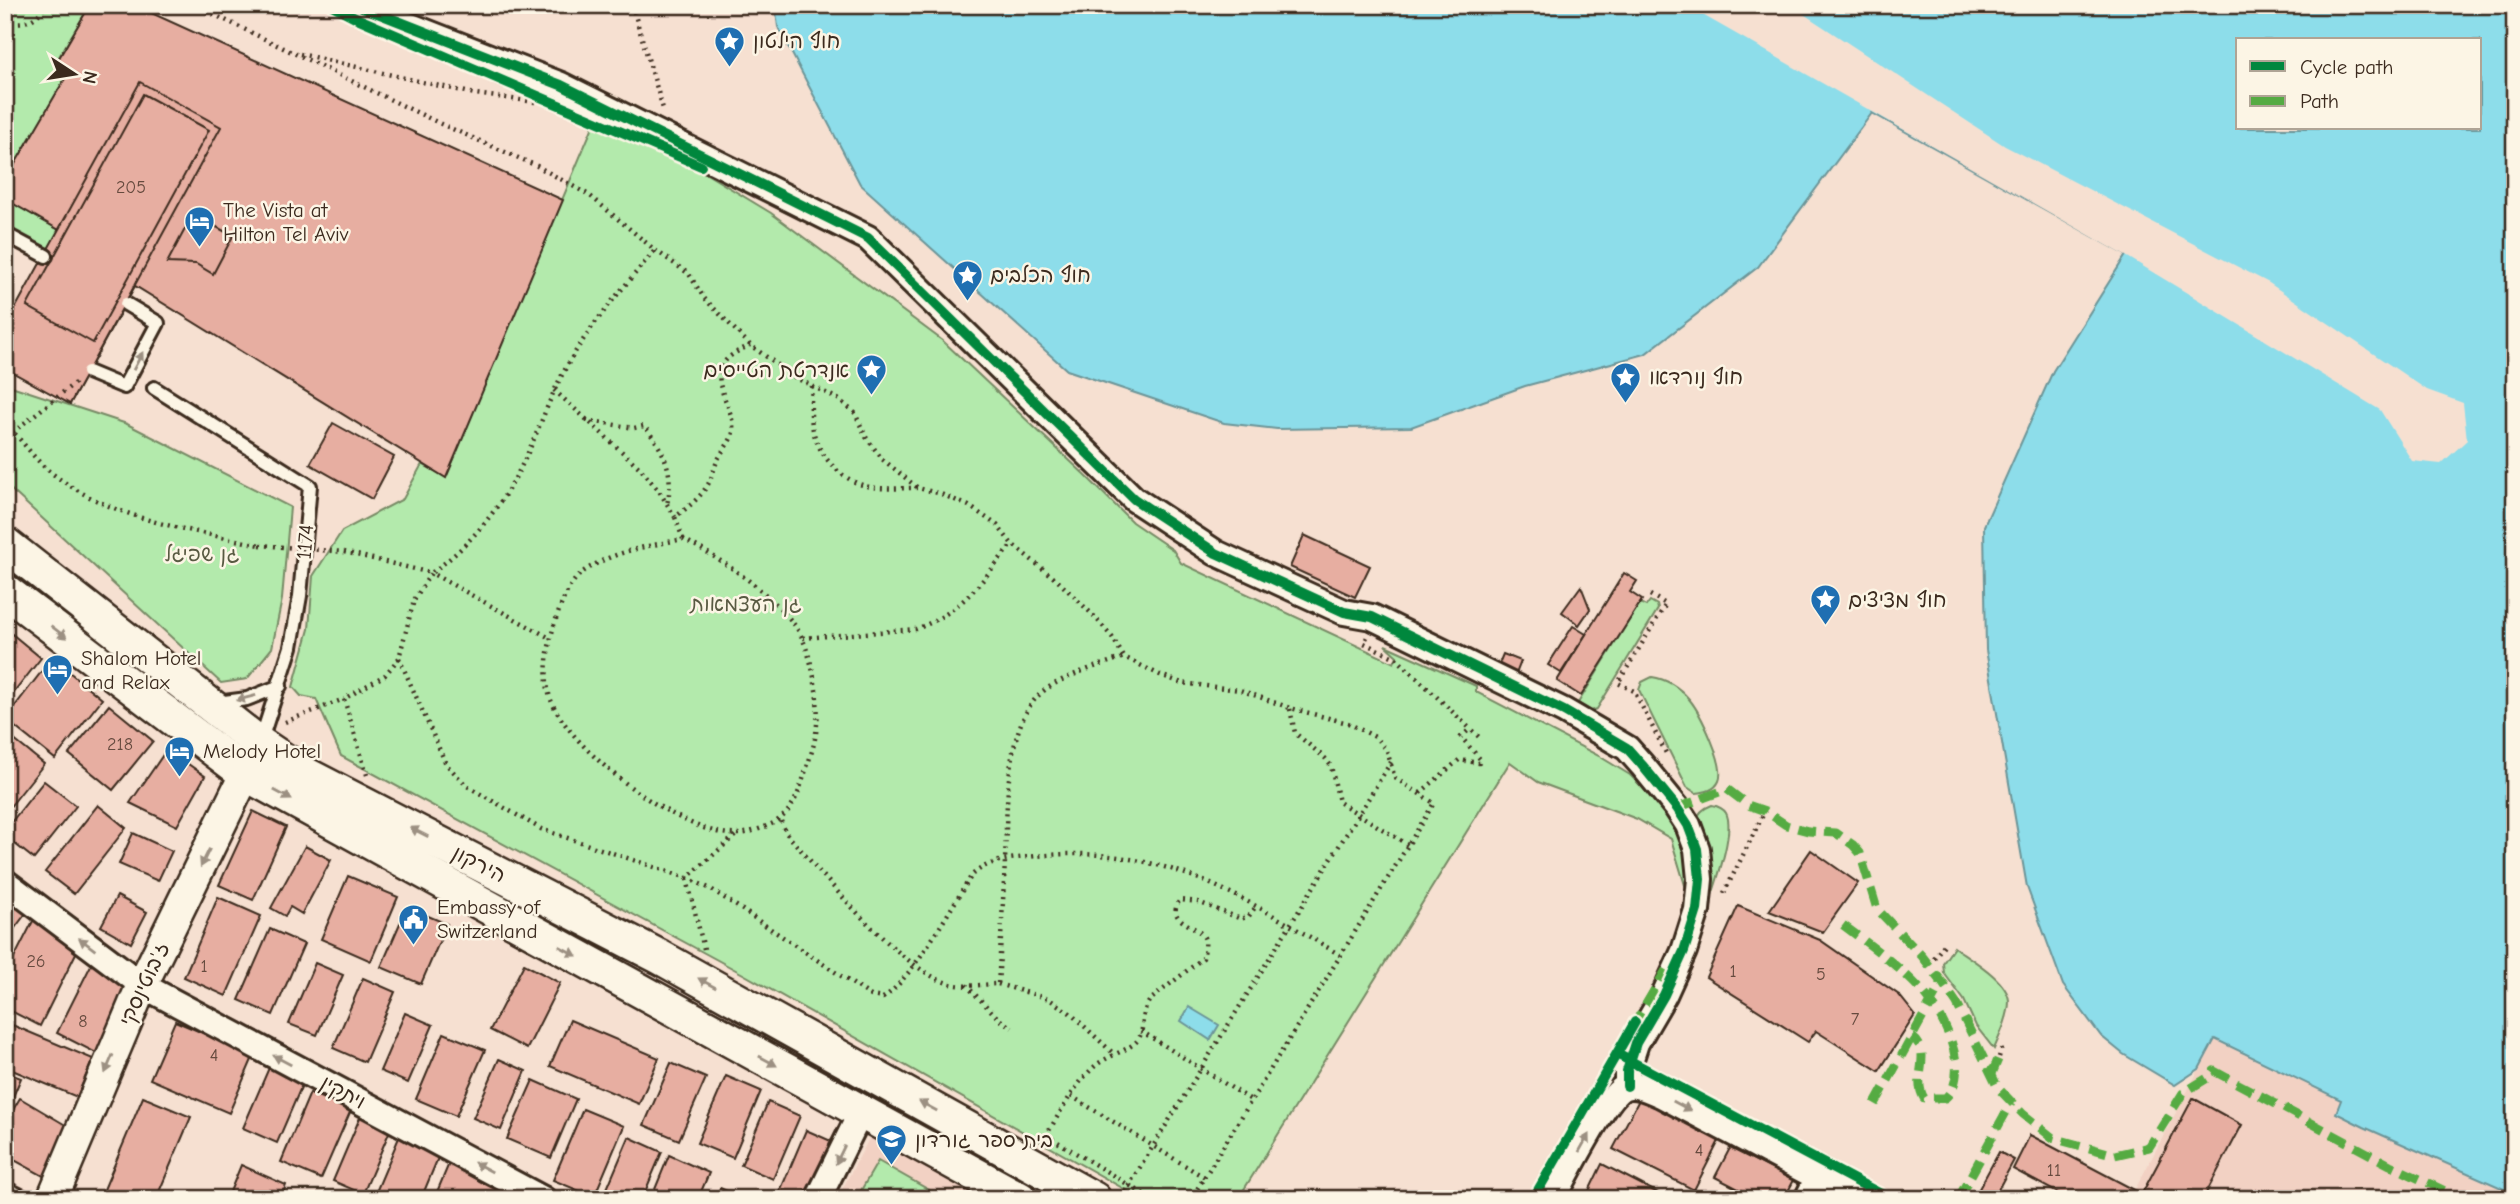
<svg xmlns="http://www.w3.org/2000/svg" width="2520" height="1204" viewBox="0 0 2520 1204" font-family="'Comic Neue','Playpen Sans Hebrew',sans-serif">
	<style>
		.built { fill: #f2d1c3 }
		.green { fill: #b3eaac; stroke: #778a65; stroke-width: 2 }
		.water { fill: #8dddea; stroke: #6c9598; stroke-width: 2; fill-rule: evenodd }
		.pier { fill: #f6e0d1 }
		.building { fill: #e7aea1; stroke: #3b2a1e; stroke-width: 2 }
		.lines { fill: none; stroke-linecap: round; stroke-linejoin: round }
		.service-casing { stroke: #3b2a1e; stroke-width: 18 }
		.minor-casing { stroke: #3b2a1e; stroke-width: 30 }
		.tertiary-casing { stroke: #3b2a1e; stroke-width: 35 }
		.secondary-casing { stroke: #3b2a1e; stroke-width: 38 }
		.path { stroke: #3b2a1e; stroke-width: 4.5; stroke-dasharray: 2 5; stroke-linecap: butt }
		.service { stroke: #fcf5e5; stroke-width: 12 }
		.minor { stroke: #fcf5e5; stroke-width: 24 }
		.tertiary { stroke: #fcf5e5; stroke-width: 30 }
		.secondary { stroke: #fcf5e5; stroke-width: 33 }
		.service-bridge-casing { stroke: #3b2a1e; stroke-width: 18; stroke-linecap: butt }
		.path-bridge { stroke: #3b2a1e; stroke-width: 4.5; stroke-dasharray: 2 5; stroke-linecap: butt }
		.service-bridge { stroke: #fcf5e5; stroke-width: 12 }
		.quiet { stroke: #55ab43; stroke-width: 9; stroke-dasharray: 18 9; stroke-linecap: butt }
		.cycleway-casing { stroke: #fcf5e5; stroke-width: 15 }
		.cycleway { stroke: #00873e; stroke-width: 10 }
		.oneway { fill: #9c9082 }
		.labels { text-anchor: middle; stroke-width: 5; stroke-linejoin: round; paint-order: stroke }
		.number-label { font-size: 18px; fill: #664b3f }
		.poi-label { font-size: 21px; fill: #3b2a1e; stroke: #fcf5e5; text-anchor: start }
		.street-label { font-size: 21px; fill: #3b2a1e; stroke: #fcf5e5 }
		.park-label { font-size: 21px; fill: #595a42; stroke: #fcf5e5 }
	</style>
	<rect width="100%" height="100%" fill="#f6e0d1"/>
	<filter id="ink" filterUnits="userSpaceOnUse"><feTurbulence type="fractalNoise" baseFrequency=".0143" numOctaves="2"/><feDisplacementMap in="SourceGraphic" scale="14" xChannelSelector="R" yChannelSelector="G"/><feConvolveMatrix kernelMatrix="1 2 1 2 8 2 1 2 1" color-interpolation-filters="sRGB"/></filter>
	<g filter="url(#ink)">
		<g class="built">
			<path d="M2215 1039 2342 1101 2337 1113 2363 1127 2515 1194V1199H2130Z"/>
			<path d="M871 1135 988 1199H837Z"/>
		</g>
		<g class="green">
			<path d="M5 5H90L56 62 70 70 5 181Z"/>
			<path d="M593 126 705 173 771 213 943 341 1085 475 1132 522 1173 550 1181 563 1394 663 1397 656 1385 645 1476 686V692L1599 756 1630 775 1665 810 1685 837 1691 905 1671 839 1637 819 1538 782 1510 762 1238 1199H1142L745 975 341 756 316 699 301 696 293 687 309 629 313 576 342 531 403 499 422 464 446 477Z"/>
			<path d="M5 199 59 230 47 252 5 228Z"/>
			<path d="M5 384 127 424 290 507 282 599 272 648 247 679 221 683 5 484Z"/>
			<path d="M1650 601 1657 605 1658 609 1597 709 1591 711 1578 703 1640 603 1646 606Z"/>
			<path d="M1652 677C1666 679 1679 687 1689 699 1700 712 1726 765 1719 781 1715 790 1706 792 1696 793L1687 787 1639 690 1642 682Z"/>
			<path d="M1712 805C1717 806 1723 808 1726 813 1736 831 1713 891 1707 911L1696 821C1698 812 1704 808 1712 805Z"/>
			<path d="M1954 947C1969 958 2008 980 2009 1001 2009 1016 2000 1035 1994 1049L1976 1026 1964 1000 1944 973 1943 963Z"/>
			<path d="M878 1161 929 1190 924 1199H856Z"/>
		</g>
		<g class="water">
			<path d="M775 5H2515V1194L2364 1127 2336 1113 2341 1100 2215 1039 2199 1069 2175 1085 2123 1054 2101 1036 2063 985 2027 887 1986 650 1984 526 2053 371 2126 255 1872 113 1758 267 1645 354 1525 386 1411 427 1277 429 1224 423 1067 370 860 184 778 27ZM2238 40H2480V128H2238Z"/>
			<path d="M1189 1007 1219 1025 1210 1040 1181 1021Z"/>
		</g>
		<path class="pier" d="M1685 5H1790L2005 146 2269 283 2427 390 2463 403 2467 440 2441 464 2412 461 2380 410 2126 256Z"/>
		<g class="building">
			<path d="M90 5H134L563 200 446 478 135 286 70 404 5 368V328L59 230 5 199V181L70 70 56 63Z"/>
			<path d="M140 82 221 127 70 404 5 368V327Z"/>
			<path d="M143 94 209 130 93 343 27 306Z"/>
			<path d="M193 214 233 236 213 274 196 264 167 263Z"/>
			<path d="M333 423 394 457 372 499 310 464Z"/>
			<path d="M1304 535 1370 566 1355 597 1290 567Z"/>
			<path d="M1624 573 1637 581 1630 592 1642 600 1581 696 1557 681Z"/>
			<path d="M1581 586 1590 609 1579 625 1562 612Z"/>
			<path d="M1573 626 1586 634 1561 673 1548 665Z"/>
			<path d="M12 634 41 658 5 704V642Z"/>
			<path d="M1503 654 1521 661 1516 674 1498 666Z"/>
			<path d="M52 658 102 699 55 759 5 719Z"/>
			<path d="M109 705 153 741 113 790 69 754Z"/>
			<path d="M13 739 44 764 5 813V748Z"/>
			<path d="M167 749 205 776 177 826 130 803Z"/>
			<path d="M44 781 76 806 34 859 5 836V830Z"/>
			<path d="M98 805 126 828 74 894 45 872Z"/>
			<path d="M253 811 286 827 253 900 219 885Z"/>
			<path d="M133 833 172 851 158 881 119 864Z"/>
			<path d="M305 846 331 860 302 914 290 907 285 916 271 908Z"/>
			<path d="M1811 850 1858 883 1823 932 1769 911Z"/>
			<path d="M348 876 398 897 371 961 321 939Z"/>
			<path d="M5 890 30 908 5 941Z"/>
			<path d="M117 896 147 912 131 943 101 926Z"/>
			<path d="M218 897 261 916 226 996 184 977Z"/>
			<path d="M1738 906 1820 940 1899 995 1915 1015 1879 1071 1816 1031 1808 1042 1706 977Z"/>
			<path d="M407 907 447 924 421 984 381 967Z"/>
			<path d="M35 917 82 941 40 1026 5 1008V976Z"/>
			<path d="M270 929 304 944 273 1015 239 1000Z"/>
			<path d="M93 961 134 982 98 1054 57 1033Z"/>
			<path d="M315 963 343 975 317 1035 289 1024Z"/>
			<path d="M524 964 560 983 527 1049 490 1030Z"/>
			<path d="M363 978 395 992 365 1062 333 1048Z"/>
			<path d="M405 1013 433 1025 408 1083 380 1071Z"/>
			<path d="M570 1020 659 1058 639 1104 550 1066Z"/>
			<path d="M175 1021 254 1055 229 1113 150 1079Z"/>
			<path d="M5 1022 93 1059 77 1097 5 1067Z"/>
			<path d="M444 1033 485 1050 456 1116 416 1099Z"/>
			<path d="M499 1059 526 1071 501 1130 473 1118Z"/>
			<path d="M271 1063 305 1078 277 1143 243 1128Z"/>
			<path d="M671 1063 706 1078 679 1140 644 1125Z"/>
			<path d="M5 1072 21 1078 5 1115Z"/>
			<path d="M726 1076 761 1091 733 1158 697 1143Z"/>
			<path d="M533 1080 576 1099 551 1158 507 1139Z"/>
			<path d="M310 1093 351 1110 321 1179 281 1162Z"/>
			<path d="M1641 1096 1721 1137 1694 1190 1613 1149Z"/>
			<path d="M143 1097 191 1117 156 1199H100Z"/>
			<path d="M20 1098 74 1130 47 1178 5 1155V1123Z"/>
			<path d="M2193 1098 2242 1125 2203 1199H2139Z"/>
			<path d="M768 1102 800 1116 773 1179 741 1165Z"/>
			<path d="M583 1109 624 1126 594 1197 553 1180Z"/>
			<path d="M361 1115 391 1128 363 1194 333 1181Z"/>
			<path d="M806 1130 840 1145 817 1199H784L778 1196Z"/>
			<path d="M400 1135 440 1153 421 1199H373Z"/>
			<path d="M2030 1135 2142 1194 2139 1199H2069L2013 1169Z"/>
			<path d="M629 1137 662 1152 642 1199H623L606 1191Z"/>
			<path d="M1730 1148 1794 1180 1784 1199H1758L1715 1177Z"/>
			<path d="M1999 1152 2014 1160 1993 1199H1981L1975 1196Z"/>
			<path d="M669 1155 709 1173 698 1199H651Z"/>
			<path d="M450 1161 530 1199H434Z"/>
			<path d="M1602 1164 1658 1193 1655 1199H1585Z"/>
			<path d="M241 1165 286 1185 281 1199H227Z"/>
			<path d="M720 1188 745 1199H715Z"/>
		</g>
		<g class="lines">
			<defs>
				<g id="service">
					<path d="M5 234 46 256"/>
					<path d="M154 388 310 486 300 596 291 647 260 743"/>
					<path d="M217 703 247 699 280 686"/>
					<path d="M5 1188 27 1199"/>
				</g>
				<g id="minor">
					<path d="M357 5 561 85 868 238 1134 499 1216 553 1344 612 1372 617 1564 711 1627 748 1642 765 1677 808 1688 825 1697 849 1700 879 1697 910 1684 951 1664 995 1636 1043 1627 1071V1086"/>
					<path d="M5 882 142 985 543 1199"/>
					<path d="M818 1199 861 1112"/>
					<path d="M1553 1199C1565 1178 1606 1094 1625 1087 1637 1083 1649 1090 1661 1095L1858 1199"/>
					<path d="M1807 1199 1818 1177"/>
				</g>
				<path id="tertiary" d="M52 1199 142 985 255 754"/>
				<g id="secondary">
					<path d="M5 544 260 744 303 773 660 957 1094 1199"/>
					<path d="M5 591 246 774 1020 1199"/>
				</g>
			</defs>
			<use href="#service" class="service-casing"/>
			<use href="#minor" class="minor-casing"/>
			<use href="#tertiary" class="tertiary-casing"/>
			<use href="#secondary" class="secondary-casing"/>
			<g class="path">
				<path d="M194 5 441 124 537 166 589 195 655 250 689 274 704 298 750 345 796 378 838 399 855 413 866 437 882 459 918 488 941 494 969 506 997 525 1012 544 1059 582 1094 616 1112 637 1124 657 1160 675 1182 683 1240 690 1290 708 1348 723 1375 737 1387 751 1395 778 1434 803 1191 1199"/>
				<path d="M632 5 664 112"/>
				<path d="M5 21C23 25 36 22 45 5"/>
				<path d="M300 54 475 94 535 102"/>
				<path d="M812 386C811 399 810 412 812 425 817 457 845 486 878 488 891 489 904 488 917 488"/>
				<path d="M554 390 640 468 659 491 675 517"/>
				<path d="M586 420 634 428 644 426C664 450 675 472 667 504"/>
				<path d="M5 424C21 438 33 458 49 471 111 520 186 529 260 545"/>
				<path d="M13 432 76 382"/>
				<path d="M683 539C721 559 770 591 796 627 811 649 820 697 817 724 816 740 811 755 806 770 799 792 792 816 769 825 760 829 749 833 739 834 684 839 570 750 551 700 542 676 548 646 555 622 561 605 568 583 583 572 612 551 649 546 683 539Z"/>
				<path d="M683 539 675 517C687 508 699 499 707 486 713 477 714 465 720 456 724 448 731 442 733 432 736 408 706 381 727 359 733 353 743 349 750 345"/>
				<path d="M344 552 431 573C471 545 501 507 523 463 539 431 549 397 567 366 591 323 624 287 655 250"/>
				<path d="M1650 595 1666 604 1618 683 1634 691 1668 757"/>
				<path d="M1367 637 1364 643 1396 658 1481 739"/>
				<path d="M803 638 916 629C963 611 981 582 1012 544"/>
				<path d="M399 658 446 764 467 786 541 829 687 878 737 834"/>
				<path d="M1290 709 1295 733 1325 758 1331 766 1339 802 1408 845"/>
				<path d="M285 722 344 699"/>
				<path d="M367 775 344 699 385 675 399 658 414 600 431 573 550 638"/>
				<path d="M1420 793 1459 760 1479 763 1481 760 1461 737 1470 729"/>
				<path d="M781 821 786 833C820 871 907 979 956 985 969 987 985 984 998 984 1001 943 1003 902 1005 861 1007 816 1004 732 1037 697 1056 677 1099 666 1124 657"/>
				<path d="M687 878 711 889 871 996 883 998C913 978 951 907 972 875 992 858 1011 859 1037 856 1159 843 1240 895 1340 955"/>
				<path d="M687 879 704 949"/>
				<path d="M1724 893 1765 811"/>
				<path d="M1934 958 1946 942"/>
				<path d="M998 984 1049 999 1070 1013 1113 1053"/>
				<path d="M966 985 999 1019 1012 1028"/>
				<path d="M1141 1031 1251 1100"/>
				<path d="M1999 1057 2002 1047"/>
				<path d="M1071 1096 1204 1177"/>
				<path d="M1046 1135 1152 1199"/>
				<path d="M1042 1142C1058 1117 1073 1086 1095 1066 1107 1056 1129 1050 1137 1041 1146 1030 1139 1015 1150 1000L1203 958C1204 953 1206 946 1205 940 1201 924 1163 923 1180 900L1198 902 1241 919 1249 916 1256 906"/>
				<path d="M1121 1198 1391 762"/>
			</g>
			<use href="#service" class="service"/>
			<use href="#minor" class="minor"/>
			<use href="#tertiary" class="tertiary"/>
			<use href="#secondary" class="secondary"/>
			<defs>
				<path id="service-bridge" d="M88 372 124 387 158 323 126 304"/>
			</defs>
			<use href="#service-bridge" class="service-bridge-casing"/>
			<path class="path-bridge" d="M260 545 344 552"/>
			<use href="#service-bridge" class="service-bridge"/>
			<g class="quiet">
				<path d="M1677 808 1727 789 1748 805 1765 811 1786 825 1808 831 1836 833 1853 845 1860 853 1877 909 1922 956 1942 982 1957 1004 1998 1088 2023 1114 2053 1138 2115 1155 2149 1147 2183 1093 2209 1077 2214 1071 2390 1165 2462 1199"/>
				<path d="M1843 925C1870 945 1899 966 1922 991 1943 1013 1973 1074 1945 1098H1924C1911 1078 1934 1053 1912 1037"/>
				<path d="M1632 1028 1666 970"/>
				<path d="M1991 1076 1999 1057"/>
				<path d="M1875 1104 1942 982"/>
				<path d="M1958 1199 2011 1103"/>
			</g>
			<defs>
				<g id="cycleway">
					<path d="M332 5 359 19 701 166"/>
					<path d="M357 5 561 85 868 238 1134 499 1216 553 1344 612 1372 617 1564 711 1627 748 1642 765 1677 808 1688 825 1697 849 1700 879 1697 910 1684 951 1664 995 1636 1043 1627 1071V1086"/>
					<path d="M1617 1054 1890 1199"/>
					<path d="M1533 1199 1635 1022"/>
				</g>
			</defs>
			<use href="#cycleway" class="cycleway-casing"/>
			<use href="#cycleway" class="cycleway"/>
		</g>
		<defs><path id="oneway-solid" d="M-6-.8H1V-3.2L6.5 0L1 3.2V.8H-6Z" transform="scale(1.75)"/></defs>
		<g class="oneway">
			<use href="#oneway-solid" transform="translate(138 361) rotate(-62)"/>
			<use href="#oneway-solid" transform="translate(59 632) rotate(37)"/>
			<use href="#oneway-solid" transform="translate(246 698) rotate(165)"/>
			<use href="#oneway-solid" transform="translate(283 795) rotate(29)"/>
			<use href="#oneway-solid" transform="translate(419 832) rotate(-153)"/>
			<use href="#oneway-solid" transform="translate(205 858) rotate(116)"/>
			<use href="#oneway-solid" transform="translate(87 944) rotate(-143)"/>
			<use href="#oneway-solid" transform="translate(568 951) rotate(29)"/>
			<use href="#oneway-solid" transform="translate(707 983) rotate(-151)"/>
			<use href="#oneway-solid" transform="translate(282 1060) rotate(-152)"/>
			<use href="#oneway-solid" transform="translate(768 1061) rotate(29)"/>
			<use href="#oneway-solid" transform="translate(109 1064) rotate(113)"/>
			<use href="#oneway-solid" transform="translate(928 1106) rotate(-151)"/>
			<use href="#oneway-solid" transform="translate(1682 1106) rotate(28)"/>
			<use href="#oneway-solid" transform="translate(1584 1143) rotate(-61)"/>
			<use href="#oneway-solid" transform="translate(840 1155) rotate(116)"/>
			<use href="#oneway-solid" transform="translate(483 1167) rotate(-152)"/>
		</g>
	</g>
	<defs>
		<symbol id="sight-pin" viewBox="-11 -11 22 30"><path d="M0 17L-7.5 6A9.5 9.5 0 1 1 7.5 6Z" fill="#1f6fb2" stroke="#fcf5e5"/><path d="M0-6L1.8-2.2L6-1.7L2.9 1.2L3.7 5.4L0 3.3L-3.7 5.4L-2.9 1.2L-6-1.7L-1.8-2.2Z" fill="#fff"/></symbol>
		<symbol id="hotel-pin" viewBox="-11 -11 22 30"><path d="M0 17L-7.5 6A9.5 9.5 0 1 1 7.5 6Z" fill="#1f6fb2" stroke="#fcf5e5"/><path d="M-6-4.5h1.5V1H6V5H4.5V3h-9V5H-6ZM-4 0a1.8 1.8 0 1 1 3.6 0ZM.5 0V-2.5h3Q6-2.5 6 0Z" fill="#fff"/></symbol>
		<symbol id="civic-pin" viewBox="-11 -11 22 30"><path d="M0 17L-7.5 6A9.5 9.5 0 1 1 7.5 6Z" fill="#1f6fb2" stroke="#fcf5e5"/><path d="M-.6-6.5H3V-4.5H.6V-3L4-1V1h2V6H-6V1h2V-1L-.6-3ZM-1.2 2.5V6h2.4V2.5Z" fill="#fff"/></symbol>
		<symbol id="school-pin" viewBox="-11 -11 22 30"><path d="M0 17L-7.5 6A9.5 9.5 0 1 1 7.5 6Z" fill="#1f6fb2" stroke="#fcf5e5"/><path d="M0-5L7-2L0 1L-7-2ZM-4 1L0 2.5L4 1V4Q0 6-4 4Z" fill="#fff"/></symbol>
	</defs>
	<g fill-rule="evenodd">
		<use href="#sight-pin" x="712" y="24" width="35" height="47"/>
		<use href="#hotel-pin" x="182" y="204" width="35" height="47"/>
		<use href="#sight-pin" x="950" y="258" width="35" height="47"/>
		<use href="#sight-pin" x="854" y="352" width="35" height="47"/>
		<use href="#sight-pin" x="1608" y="360" width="35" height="47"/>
		<use href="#sight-pin" x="1808" y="582" width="35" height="47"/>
		<use href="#hotel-pin" x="40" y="652" width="35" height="47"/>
		<use href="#hotel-pin" x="162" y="734" width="35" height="47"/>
		<use href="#civic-pin" x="396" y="902" width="35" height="47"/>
		<use href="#school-pin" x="874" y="1122" width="35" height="47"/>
	</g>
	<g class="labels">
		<g class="number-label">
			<text x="131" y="193">205</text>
			<text x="120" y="750">218</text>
			<text x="36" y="967">26</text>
			<text x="204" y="972">1</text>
			<text x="1733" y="977">1</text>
			<text x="1821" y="980">5</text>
			<text x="1855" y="1025">7</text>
			<text x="83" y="1027">8</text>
			<text x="214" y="1061">4</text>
			<text x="1699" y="1156">4</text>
			<text x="2054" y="1176">11</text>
		</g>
		<g class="poi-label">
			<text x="753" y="48">חוף הילטון</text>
			<text x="223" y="217">The Vista at<tspan x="223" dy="24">Hilton Tel Aviv</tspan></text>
			<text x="990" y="282">חוף הכלבים</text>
			<text x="849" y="377" text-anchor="end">אנדרטת הטייסים</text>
			<text x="1649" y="384">חוף נורדאו</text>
			<text x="1848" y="607">חוף מציצים</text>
			<text x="81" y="665">Shalom Hotel<tspan x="81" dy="24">and Relax</tspan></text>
			<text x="203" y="758">Melody Hotel</text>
			<text x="437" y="914">Embassy of<tspan x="437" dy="24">Switzerland</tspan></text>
			<text x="915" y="1147">בית ספר גורדון</text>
		</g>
		<g class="street-label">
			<text transform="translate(305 542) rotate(-85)" y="7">1174</text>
			<text transform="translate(479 864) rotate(27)" y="7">הירקון</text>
			<text transform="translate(144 984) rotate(-65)" y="7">ז'בוטינסקי</text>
			<text transform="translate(343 1092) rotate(28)" y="7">ויתקין</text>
		</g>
		<g class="park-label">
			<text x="202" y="561">גן שפיגל</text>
			<text x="746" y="611">גן העצמאות</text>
		</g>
	</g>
	<rect width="2520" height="1204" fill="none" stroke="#fcf5e5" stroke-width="28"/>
	<rect x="14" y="14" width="2492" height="1176" fill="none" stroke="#3b2a1e" stroke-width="2.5" filter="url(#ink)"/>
	<rect x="2236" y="38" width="245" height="91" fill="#fcf5e5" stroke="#afa495" stroke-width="2"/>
	<rect x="2250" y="61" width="35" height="10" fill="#00873e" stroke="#afa495" stroke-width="2"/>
	<text x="2300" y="74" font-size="21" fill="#3b2a1e">Cycle path</text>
	<rect x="2250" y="96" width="35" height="10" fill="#55ab43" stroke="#afa495" stroke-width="2"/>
	<text x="2300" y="108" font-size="21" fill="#3b2a1e">Path</text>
	<g transform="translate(74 74) rotate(102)" stroke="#fcf5e5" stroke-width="5" paint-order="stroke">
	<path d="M0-5L12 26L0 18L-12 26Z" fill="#3b2a1e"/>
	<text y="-10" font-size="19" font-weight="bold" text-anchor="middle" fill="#3b2a1e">N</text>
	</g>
</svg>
